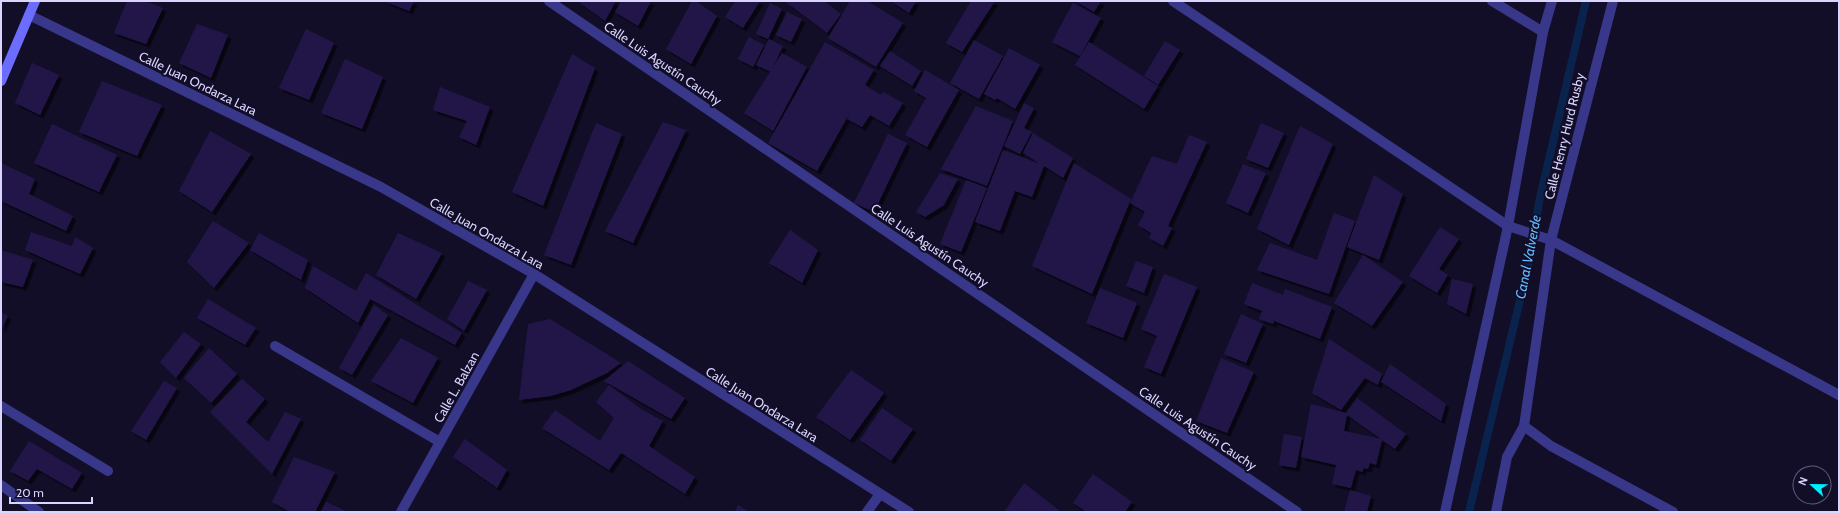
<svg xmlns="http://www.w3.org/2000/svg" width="1840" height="513" viewBox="0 0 1840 513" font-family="Cabin,sans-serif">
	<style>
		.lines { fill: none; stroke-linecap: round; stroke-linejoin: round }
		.stream { stroke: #09234c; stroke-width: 8 }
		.building { fill: #22194a; fill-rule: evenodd; filter: url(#shadow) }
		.service { stroke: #383789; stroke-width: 10 }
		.minor { stroke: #383789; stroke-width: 10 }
		.tertiary { stroke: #383789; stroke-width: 10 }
		.secondary { stroke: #6c6cff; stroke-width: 10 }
		.labels { text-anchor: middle; stroke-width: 4; stroke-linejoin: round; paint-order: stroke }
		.street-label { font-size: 13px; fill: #d9d5ff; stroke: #120e28 }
		.water-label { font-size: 14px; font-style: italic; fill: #63bbff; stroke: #120e28 }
	</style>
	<defs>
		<filter id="shadow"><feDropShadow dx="3.5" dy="3.5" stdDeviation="0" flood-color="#0009"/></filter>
	</defs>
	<rect width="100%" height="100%" fill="#120e28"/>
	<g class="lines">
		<path class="stream" d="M1469 512 1528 267 1539 202 1586 1"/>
	</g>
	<g class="building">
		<path d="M127 1H145L163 8 146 44 114 33Z"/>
		<path d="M384 1H414L409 11Z"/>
		<path d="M581 1H616L605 21 580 3Z"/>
		<path d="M621 1H651L638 26 615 12Z"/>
		<path d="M692 1H696L717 16 691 64 666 49Z"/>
		<path d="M735 1H760L743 28 725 17Z"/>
		<path d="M789 1H824L841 14 827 33 787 3Z"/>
		<path d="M850 1H867L903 23 876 67 828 38Z"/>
		<path d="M891 1H916L909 13Z"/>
		<path d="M971 1H995L962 52 946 43Z"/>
		<path d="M1075 1H1101L1094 12Z"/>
		<path d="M770 3 782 9 768 39 756 34Z"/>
		<path d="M1073 3 1101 18 1080 56 1052 42Z"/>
		<path d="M787 12 802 19 791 42 776 35Z"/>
		<path d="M197 24 228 35 211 78 179 63Z"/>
		<path d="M306 29 334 43 309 100 279 88Z"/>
		<path d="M749 37 764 45 753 67 738 59Z"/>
		<path d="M769 39 783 46 771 72 756 65Z"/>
		<path d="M974 40 1003 56 979 99 950 83Z"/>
		<path d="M1165 41 1180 50 1158 85 1144 76Z"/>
		<path d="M825 42 874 70 865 85 881 95 883 92 903 103 889 126 870 115 862 127 847 119 852 109 817 171 768 143Z"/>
		<path d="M1089 42 1158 86 1144 109 1075 65Z"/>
		<path d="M1009 48 1040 65 1015 109 997 98 995 100 984 94Z"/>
		<path d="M890 51 921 71 912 86 880 66Z"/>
		<path d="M782 53 807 67 773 131 744 113Z"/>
		<path d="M572 54 595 68 543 206 512 192Z"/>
		<path d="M345 59 383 77 362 129 321 113Z"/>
		<path d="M32 63 59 75 40 115 15 103Z"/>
		<path d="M925 70 959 90 927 147 905 135 926 98 914 91Z"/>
		<path d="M102 81 162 105 137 156 79 132Z"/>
		<path d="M440 87 490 107 476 145 459 137 467 121 433 110Z"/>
		<path d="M1024 103 1034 108 1024 128 1032 132 1020 154 1004 146Z"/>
		<path d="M976 106 1013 121 987 186 941 169Z"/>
		<path d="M663 122 686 130 633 243 605 231Z"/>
		<path d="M596 123 622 134 571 265 544 255Z"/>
		<path d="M1261 123 1284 133 1268 168 1246 159Z"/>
		<path d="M52 124 117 155 99 192 34 163Z"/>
		<path d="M1300 126 1333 144 1289 245 1257 229Z"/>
		<path d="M210 131 251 154 212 212 179 191Z"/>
		<path d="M1033 133 1073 158 1063 178 1044 166 1032 197 1015 191 1000 231 975 222 1003 150 1040 164 1023 153Z"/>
		<path d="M888 134 907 143 874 212 854 203Z"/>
		<path d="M1189 135 1207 142 1168 226 1172 228 1163 246 1149 238 1151 233 1138 225 1145 212 1130 203 1152 156 1177 164Z"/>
		<path d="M1 163 35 179 29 194 73 216 66 231 1 201Z"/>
		<path d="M1074 163 1131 199 1092 294 1032 266Z"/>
		<path d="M1243 164 1266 173 1248 213 1226 203Z"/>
		<path d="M940 173 958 179 944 205 925 217 916 212Z"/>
		<path d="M1374 175 1403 194 1379 260 1347 247Z"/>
		<path d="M966 180 987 188 961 252 940 244Z"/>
		<path d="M1334 213 1355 221 1329 294 1257 270 1270 243 1317 260Z"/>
		<path d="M213 221 249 243 214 288 187 262Z"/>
		<path d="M1440 227 1459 239 1439 269 1448 275 1437 293 1409 276Z"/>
		<path d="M790 230 818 250 802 283 769 263Z"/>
		<path d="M31 232 72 246 75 237 93 248 80 274 25 250Z"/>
		<path d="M259 233 308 260 301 280 250 250Z"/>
		<path d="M398 233 442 253 416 299 376 275Z"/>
		<path d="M1 250 33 260 23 287 1 282Z"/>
		<path d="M1363 255 1403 282 1372 326 1334 303Z"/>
		<path d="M1136 261 1153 267 1144 293 1126 286Z"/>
		<path d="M313 266 356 291 366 273 462 333 455 345 370 299 358 323 305 288Z"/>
		<path d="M1164 274 1197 287 1161 374 1144 367 1157 336 1141 329Z"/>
		<path d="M1452 279 1473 284 1466 314 1447 304Z"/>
		<path d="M468 281 487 290 464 331 447 319Z"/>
		<path d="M1252 283 1283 295 1285 289 1332 307 1320 339 1274 321 1273 324 1259 319 1262 311 1244 304Z"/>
		<path d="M1100 288 1137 303 1123 338 1086 323Z"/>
		<path d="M208 299 256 328 245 345 197 318Z"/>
		<path d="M374 305 388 315 352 375 339 368Z"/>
		<path d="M1 312 8 316 1 330Z"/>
		<path d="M1241 314 1263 324 1246 363 1224 354Z"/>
		<path d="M550 319 621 363 607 373 571 390 551 396 519 400 528 324Z"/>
		<path d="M184 332 201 344 176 378 160 362Z"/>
		<path d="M401 338 438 358 413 403 371 381Z"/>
		<path d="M1329 339 1382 374 1378 385 1365 378 1341 410 1312 393Z"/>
		<path d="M209 348 237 374 211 403 184 378Z"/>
		<path d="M1221 358 1254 372 1227 433 1196 421Z"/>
		<path d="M628 361 685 398 671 419 604 381Z"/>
		<path d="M1390 364 1446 404 1441 421 1381 382Z"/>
		<path d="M851 370 884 393 850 440 816 417Z"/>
		<path d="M242 379 265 399 246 422 268 442 285 412 301 419 272 474 210 412Z"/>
		<path d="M164 381 177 388 146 440 131 431Z"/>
		<path d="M609 385 641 409 663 421 649 446 695 477 685 494 621 453 609 470 542 428 555 410 600 441 614 418 596 402Z"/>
		<path d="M1357 398 1406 434 1395 449 1382 440 1376 465 1370 463 1368 469 1364 468 1362 472 1356 470 1351 488 1332 484 1336 465 1301 457 1311 404 1346 413ZM1347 415 1381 439 1344 431Z"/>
		<path d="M882 408 913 429 891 461 860 440Z"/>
		<path d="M1284 434 1302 437 1296 468 1279 465Z"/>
		<path d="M465 439 507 470 497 488 453 457Z"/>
		<path d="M29 441 82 473 72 489 37 469 28 481 10 471Z"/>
		<path d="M294 457 335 472 315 512H290L272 502Z"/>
		<path d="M1093 474 1132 502 1125 512H1087L1073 503Z"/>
		<path d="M1024 483 1060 511V512H1004Z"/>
		<path d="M1350 490 1371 496 1367 512H1344Z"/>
		<path d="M326 502 348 512H321Z"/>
		<path d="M738 505 749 512H735Z"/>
	</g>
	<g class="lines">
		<g class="service">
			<path d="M1492 1 1543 32"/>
			<path d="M275 346 440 442"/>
			<path d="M1 406 108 471"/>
			<path d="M1 485 39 512"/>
			<path d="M1496 512 1507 457 1524 426"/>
		</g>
		<g class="minor">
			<path d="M549 1 1297 512"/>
			<path d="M1173 1 1508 226 1551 240 1839 395"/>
			<path d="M1613 1 1551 240 1524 426 1551 446 1673 512"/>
			<path d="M29 15 381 187 534 274 909 512"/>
			<path d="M401 512 534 274"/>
			<path d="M867 512 880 494"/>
		</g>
		<path class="tertiary" d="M1445 512 1508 226 1543 32 1552 1"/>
		<path class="secondary" d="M1 81 35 1"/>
	</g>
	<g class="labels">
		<g class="street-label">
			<text transform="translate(663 63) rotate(34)" y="5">Calle Luis Agustín Cauchy</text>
			<text transform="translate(198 83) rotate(26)" y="5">Calle Juan Ondarza Lara</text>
			<text transform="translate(1564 136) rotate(-76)" y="5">Calle Henry Hurd Rusby</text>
			<text transform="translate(487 233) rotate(30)" y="5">Calle Juan Ondarza Lara</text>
			<text transform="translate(930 245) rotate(34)" y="5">Calle Luis Agustín Cauchy</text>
			<text transform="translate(456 387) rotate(-61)" y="5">Calle L. Balzan</text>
			<text transform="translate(762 404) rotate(32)" y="5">Calle Juan Ondarza Lara</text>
			<text transform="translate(1198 428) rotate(34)" y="5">Calle Luis Agustín Cauchy</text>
		</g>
		<g class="water-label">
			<text transform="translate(1528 257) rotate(-79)" y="5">Canal Valverde</text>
		</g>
	</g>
	<rect width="1840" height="513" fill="none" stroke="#d9d5ff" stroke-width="4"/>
	<g transform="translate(1812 485) rotate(292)"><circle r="19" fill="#120e28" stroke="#625e7e"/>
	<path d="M0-3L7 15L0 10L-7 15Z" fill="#01edff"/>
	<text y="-6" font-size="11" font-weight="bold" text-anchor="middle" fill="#d9d5ff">N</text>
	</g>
	<path d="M10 497v6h82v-6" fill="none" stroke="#d9d5ff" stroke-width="2"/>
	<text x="16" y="497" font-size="12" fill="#d9d5ff" stroke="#120e28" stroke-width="3" paint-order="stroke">20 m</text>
</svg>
